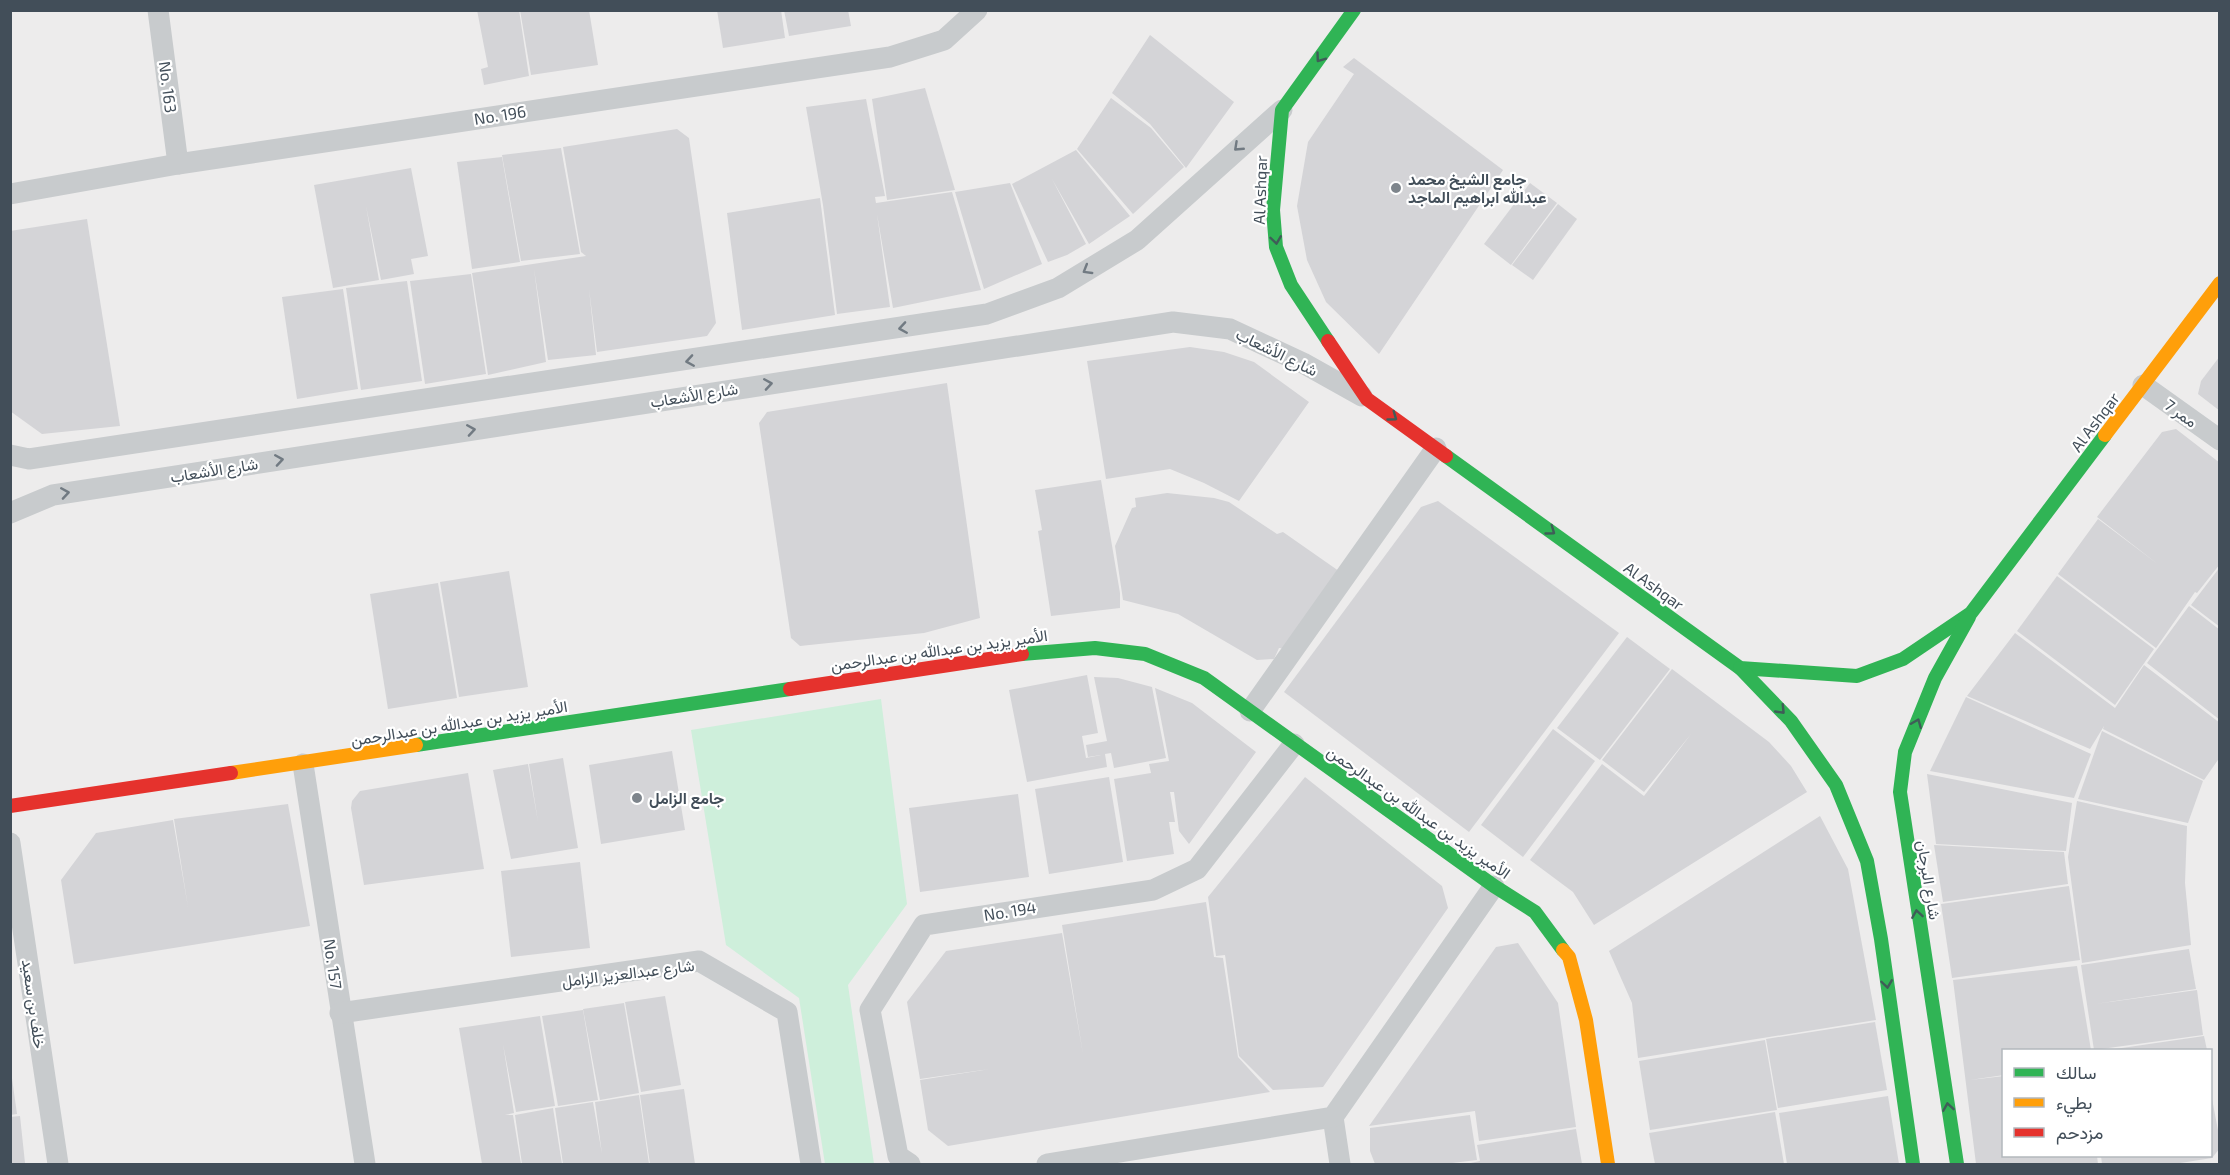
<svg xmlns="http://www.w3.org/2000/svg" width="2230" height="1175" viewBox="0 0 2230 1175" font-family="'Exo 2',Vazirmatn,sans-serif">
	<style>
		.green { fill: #ceefdb }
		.building { fill: #d4d4d7 }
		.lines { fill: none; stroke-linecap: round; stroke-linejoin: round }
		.street { stroke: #c8cbcd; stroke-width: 21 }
		.fast { stroke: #30b455; stroke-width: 14 }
		.slow { stroke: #ff9f0a; stroke-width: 14 }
		.jam { stroke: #e5322d; stroke-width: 14 }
		.oneway { stroke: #3f5d58 }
		.oneway2 { stroke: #717a82 }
		.poi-dot { fill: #7e858c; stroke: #fff; stroke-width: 2 }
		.labels { text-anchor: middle; stroke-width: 4.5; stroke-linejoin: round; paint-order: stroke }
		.street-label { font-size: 16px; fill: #424e59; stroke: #fff }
		.poi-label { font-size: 16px; font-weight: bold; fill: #424e59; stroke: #fff; text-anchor: start }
	</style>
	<rect width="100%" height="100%" fill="#edecec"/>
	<path class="green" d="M881 699 907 904 848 985 874 1164H825L799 998 726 945 691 730Z"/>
	<g class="building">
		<path d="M477 10H519L529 76 484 85 481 69 488 67Z"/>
		<path d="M520 10H589L598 65 531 75Z"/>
		<path d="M717 10H781L785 38 723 48Z"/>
		<path d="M784 10H848L851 26 789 36Z"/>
		<path d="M1150 35 1234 102 1186 168 1150 124 1112 93Z"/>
		<path d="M1354 58 1503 170 1379 354 1326 302 1307 260 1297 206 1308 142 1354 74 1343 67Z"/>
		<path d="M925 88 955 190 887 200 872 99Z"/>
		<path d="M1111 98 1151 128 1184 167 1133 214 1077 149Z"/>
		<path d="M866 99 885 196 875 197 876 203 952 192 981 290 893 308 877 214 890 307 837 314 823 205 806 107Z"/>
		<path d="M677 129 689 138 716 323 707 336 597 352 589 289 596 355 548 360 534 269 546 362 488 375 472 273 586 256 581 252 563 147Z"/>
		<path d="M561 148 580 254 521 261 502 155Z"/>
		<path d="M1076 150 1130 216 1089 244 1052 179 1086 244 1067 255 1048 262 1012 184Z"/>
		<path d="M502 157 520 262 472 269 457 162Z"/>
		<path d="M411 168 428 256 411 259 414 274 381 280 366 206 379 280 333 288 314 185Z"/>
		<path d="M1010 183 1042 264 984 289 955 192Z"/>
		<path d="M1530 183 1557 203 1511 265 1484 244Z"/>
		<path d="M820 198 835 315 742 330 727 213Z"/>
		<path d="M1558 204 1577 219 1533 280 1512 265Z"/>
		<path d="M87 219 120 426 42 434 10 411V231Z"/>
		<path d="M471 274 486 374 425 384 410 281Z"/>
		<path d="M407 281 422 381 361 390 346 288Z"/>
		<path d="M343 289 358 389 297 399 282 297Z"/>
		<path d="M1190 347 1224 352 1254 362 1309 402 1239 501 1204 483 1170 469 1106 479 1087 361Z"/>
		<path d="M2220 356V411L2198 394 2201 381Z"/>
		<path d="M947 383 980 618 924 633 800 646 791 638 759 423 767 412Z"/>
		<path d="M2176 429 2220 463V564L2197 593 2195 592 2156 648 2058 574 2098 519 2159 565 2097 517 2162 432Z"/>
		<path d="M1101 480 1120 593V608L1051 616 1038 531 1042 530 1035 490Z"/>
		<path d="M1167 493 1214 498 1229 502 1277 534 1283 532 1346 576 1287 649 1279 648 1274 659 1257 660 1178 614 1123 600 1115 546 1132 508 1136 507 1135 498Z"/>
		<path d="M1438 501 1619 633 1469 832 1284 692 1421 507Z"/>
		<path d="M2220 567V627L2191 605Z"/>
		<path d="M509 571 528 687 459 697 440 582Z"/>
		<path d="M2057 576 2154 649 2115 705 2017 631Z"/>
		<path d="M438 583 457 698 388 709 370 594Z"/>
		<path d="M2189 606 2220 630V720L2147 663Z"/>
		<path d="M2015 633 2115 708 2144 665 2220 723V757L2204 780 2103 729 2104 726 2090 749 1967 696Z"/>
		<path d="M1627 637 1670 669 1600 760 1557 728Z"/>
		<path d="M1672 669 1769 742 1791 766 1807 792 1594 925 1573 892 1530 860 1602 764 1644 796 1691 734 1644 792 1602 760Z"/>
		<path d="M1087 675 1098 733 1082 736 1086 758 1101 755 1088 757 1086 745 1107 741 1094 677 1118 678 1152 687 1166 758 1114 768 1111 753 1105 754 1107 767 1027 782 1009 690Z"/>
		<path d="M1155 688 1192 703 1256 752 1189 844 1179 831 1174 792H1170L1175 822H1169L1174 854 1127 861 1114 779 1151 773 1149 764 1169 761Z"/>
		<path d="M1966 697 2091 754 2074 798 1930 771Z"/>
		<path d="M1553 729 1595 761 1523 857 1481 825Z"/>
		<path d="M2102 731 2203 781 2188 823 2078 799Z"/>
		<path d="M672 751 685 830 601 844 589 765Z"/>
		<path d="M563 758 578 848 511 859 493 770 528 764 538 822 529 764Z"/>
		<path d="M468 773 484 869 364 885 351 808 352 801 360 791Z"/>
		<path d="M1927 774 2072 803 2066 851 1936 844Z"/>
		<path d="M1109 777 1123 862 1049 874 1035 789Z"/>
		<path d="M1305 777 1442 886 1448 908 1323 1087 1273 1090 1239 1056 1225 955 1216 956 1208 897Z"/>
		<path d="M1018 794 1029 877 920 892 909 808Z"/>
		<path d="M2077 801 2187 826 2185 883 2191 945 2082 963 2068 857Z"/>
		<path d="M288 804 310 926 74 964 61 880 96 833 173 820 188 907 174 819Z"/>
		<path d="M1820 816 1848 869 1876 1020 1638 1058 1632 1003 1609 951Z"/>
		<path d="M1934 845 2064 852 2068 884 1943 902Z"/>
		<path d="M580 862 590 948 511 957 501 871Z"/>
		<path d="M2069 886 2080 960 1952 978 1941 904Z"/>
		<path d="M1206 902 1214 957 1223 958 1238 1057 1270 1092 948 1146 928 1130 920 1080 990 1069 920 1079 907 1002 946 951 1062 933 1083 1054 1062 925Z"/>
		<path d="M1518 943 1558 1003 1576 1127 1479 1141 1475 1111 1369 1126 1496 947Z"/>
		<path d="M2189 949 2196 989 2095 1004 2197 990 2203 1035 2094 1050 2081 965Z"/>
		<path d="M2077 966 2091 1050H2004V1075L1970 1080 2004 1076V1156H2097L2098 1164H1976L1953 980Z"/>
		<path d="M665 996 681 1085 641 1092 625 1002Z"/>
		<path d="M624 1003 639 1093 600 1100 583 1009Z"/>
		<path d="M583 1010 598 1100 558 1106 542 1016Z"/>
		<path d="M540 1016 555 1106 516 1112 503 1044 514 1113 505 1115H513L521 1164H482L459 1028Z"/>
		<path d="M1875 1022 1887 1090 1778 1108 1766 1039Z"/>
		<path d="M2204 1036 2207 1050H2116L2115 1049Z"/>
		<path d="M1765 1040 1777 1110 1650 1130 1639 1061Z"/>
		<path d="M10 1064 17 1114 10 1115Z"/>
		<path d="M2210 1088 2220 1141V1148L2212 1158 2174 1164H2102L2101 1156H2210Z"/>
		<path d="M684 1089 695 1164H650L640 1095Z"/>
		<path d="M639 1095 649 1164H563L555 1108 593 1102 602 1154 595 1102Z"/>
		<path d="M1888 1096 1899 1164H1787L1779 1113Z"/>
		<path d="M553 1108 562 1164H522L515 1115Z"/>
		<path d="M1775 1112 1784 1164H1655L1649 1133Z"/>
		<path d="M1470 1115 1477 1160 1444 1164H1375L1370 1151V1128Z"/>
		<path d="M20 1116 25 1163 10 1164V1117Z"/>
		<path d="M1576 1129 1582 1164H1466L1480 1161 1477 1145Z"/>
	</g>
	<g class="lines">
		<g class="street">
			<path d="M158 10 178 164"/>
			<path d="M10 194 178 164 890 57 944 40 977 10"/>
			<path d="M2143 385 2220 440"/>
			<path d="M10 455 29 459 987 314 1058 288 1137 240 1282 110"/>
			<path d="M10 513 53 495 1173 322 1230 329 1303 363 1362 396"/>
			<path d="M1250 711 1436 448"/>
			<path d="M303 764 365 1164"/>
			<path d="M10 843 58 1164"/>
			<path d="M340 1013 699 961 787 1012 811 1164"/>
			<path d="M1333 1117 1340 1164"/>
			<path d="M910 1164 898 1156 870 1010 924 925 1153 890 1197 869 1294 744"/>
			<path d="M1047 1164 1333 1117 1494 886"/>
		</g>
		<g class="fast">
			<path d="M1328 341 1291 285 1276 247 1273 210 1282 110 1354 10"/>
			<path d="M1446 456 1740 668 1857 676 1903 659 1971 613 2105 435"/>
			<path d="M1022 654 1095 648 1145 654 1204 678 1494 886 1535 912 1563 950"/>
			<path d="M1740 668 1791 721 1836 785 1867 861 1881 939 1913 1164"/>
			<path d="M416 745 790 689"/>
			<path d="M1957 1164 1900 792 1905 752 1935 678 1969 617"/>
		</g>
		<g class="slow">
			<path d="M2105 435 2220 283"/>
			<path d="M231 773 416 745"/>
			<path d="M1563 950 1569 957 1586 1020 1608 1164"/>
		</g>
		<g class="jam">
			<path d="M1328 341 1367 399 1446 456"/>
			<path d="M790 689 1022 654"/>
			<path d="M10 806 231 773"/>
		</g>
	</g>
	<defs><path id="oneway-chevron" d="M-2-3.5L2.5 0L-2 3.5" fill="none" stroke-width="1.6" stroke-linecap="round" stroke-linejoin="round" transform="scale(1.5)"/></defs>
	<g class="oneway">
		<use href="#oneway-chevron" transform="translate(1320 58) rotate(126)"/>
		<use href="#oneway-chevron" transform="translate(1276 240) rotate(82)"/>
		<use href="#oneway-chevron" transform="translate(1393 417) rotate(36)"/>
		<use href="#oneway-chevron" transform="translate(1551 531) rotate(36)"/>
		<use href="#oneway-chevron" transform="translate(1781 710) rotate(46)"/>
		<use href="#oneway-chevron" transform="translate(1917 723) rotate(-68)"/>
		<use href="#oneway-chevron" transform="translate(1917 914) rotate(-99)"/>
		<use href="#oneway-chevron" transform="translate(1887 984) rotate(82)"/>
		<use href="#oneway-chevron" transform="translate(1948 1107) rotate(-99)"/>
	</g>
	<g class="oneway2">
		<use href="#oneway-chevron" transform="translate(1238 147) rotate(137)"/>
		<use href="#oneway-chevron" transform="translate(1087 270) rotate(149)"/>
		<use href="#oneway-chevron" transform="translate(903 328) rotate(171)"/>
		<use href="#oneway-chevron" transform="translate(690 361) rotate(171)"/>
		<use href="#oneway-chevron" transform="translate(768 384) rotate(-9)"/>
		<use href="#oneway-chevron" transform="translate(471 430) rotate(-9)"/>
		<use href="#oneway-chevron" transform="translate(279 460) rotate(-9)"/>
		<use href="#oneway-chevron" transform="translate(65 493) rotate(-9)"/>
	</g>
	<g class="poi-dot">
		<circle cx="1396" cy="188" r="6"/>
		<circle cx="637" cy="798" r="6"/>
	</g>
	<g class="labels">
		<g class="street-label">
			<text transform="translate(168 87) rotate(83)" y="6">No. 163</text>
			<text transform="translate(500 115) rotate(-9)" y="6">No. 196</text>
			<text transform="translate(1260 190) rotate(-88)" y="6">Al Ashqar</text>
			<text transform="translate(1277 352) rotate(26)" y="6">شارع الأشعاب</text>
			<text transform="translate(694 395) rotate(-9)" y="6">شارع الأشعاب</text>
			<text transform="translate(2181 413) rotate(36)" y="6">ممر 7</text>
			<text transform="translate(2095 422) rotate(-53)" y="6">Al Ashqar</text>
			<text transform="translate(214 470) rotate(-9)" y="6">شارع الأشعاب</text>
			<text transform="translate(1654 586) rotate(36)" y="6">Al Ashqar</text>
			<text transform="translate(939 650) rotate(-8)" y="6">الأمير يزيد بن عبدالله بن عبدالرحمن</text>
			<text transform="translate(459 723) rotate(-9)" y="6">الأمير يزيد بن عبدالله بن عبدالرحمن</text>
			<text transform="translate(1419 812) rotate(35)" y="6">الأمير يزيد بن عبدالله بن عبدالرحمن</text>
			<text transform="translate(1929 880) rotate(81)" y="6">شارع البرجان</text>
			<text transform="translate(1010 911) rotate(-9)" y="6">No. 194</text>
			<text transform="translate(333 964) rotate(82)" y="6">No. 157</text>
			<text transform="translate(628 973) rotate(-7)" y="6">شارع عبدالعزيز الزامل</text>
			<text transform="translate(34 1004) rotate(82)" y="6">خلف بن سعيد</text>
		</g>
		<g class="poi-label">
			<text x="1408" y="185">جامع الشيخ محمد<tspan x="1408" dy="18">عبدالله ابراهيم الماجد</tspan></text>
			<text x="649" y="804">جامع الزامل</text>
		</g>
	</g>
	<rect width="2230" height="1175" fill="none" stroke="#424e59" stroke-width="24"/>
	<rect x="2002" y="1049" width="210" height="108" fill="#ffffff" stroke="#b3b8bd" stroke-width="1.5"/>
	<rect x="2014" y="1068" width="30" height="9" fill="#30b455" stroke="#b3b8bd" stroke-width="1.5"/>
	<text x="2056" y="1079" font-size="18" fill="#424e59">سالك</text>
	<rect x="2014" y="1098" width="30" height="9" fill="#ff9f0a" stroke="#b3b8bd" stroke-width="1.5"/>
	<text x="2056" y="1109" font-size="18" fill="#424e59">بطيء</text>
	<rect x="2014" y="1128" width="30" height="9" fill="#e5322d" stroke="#b3b8bd" stroke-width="1.5"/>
	<text x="2056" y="1139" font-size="18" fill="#424e59">مزدحم</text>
</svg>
